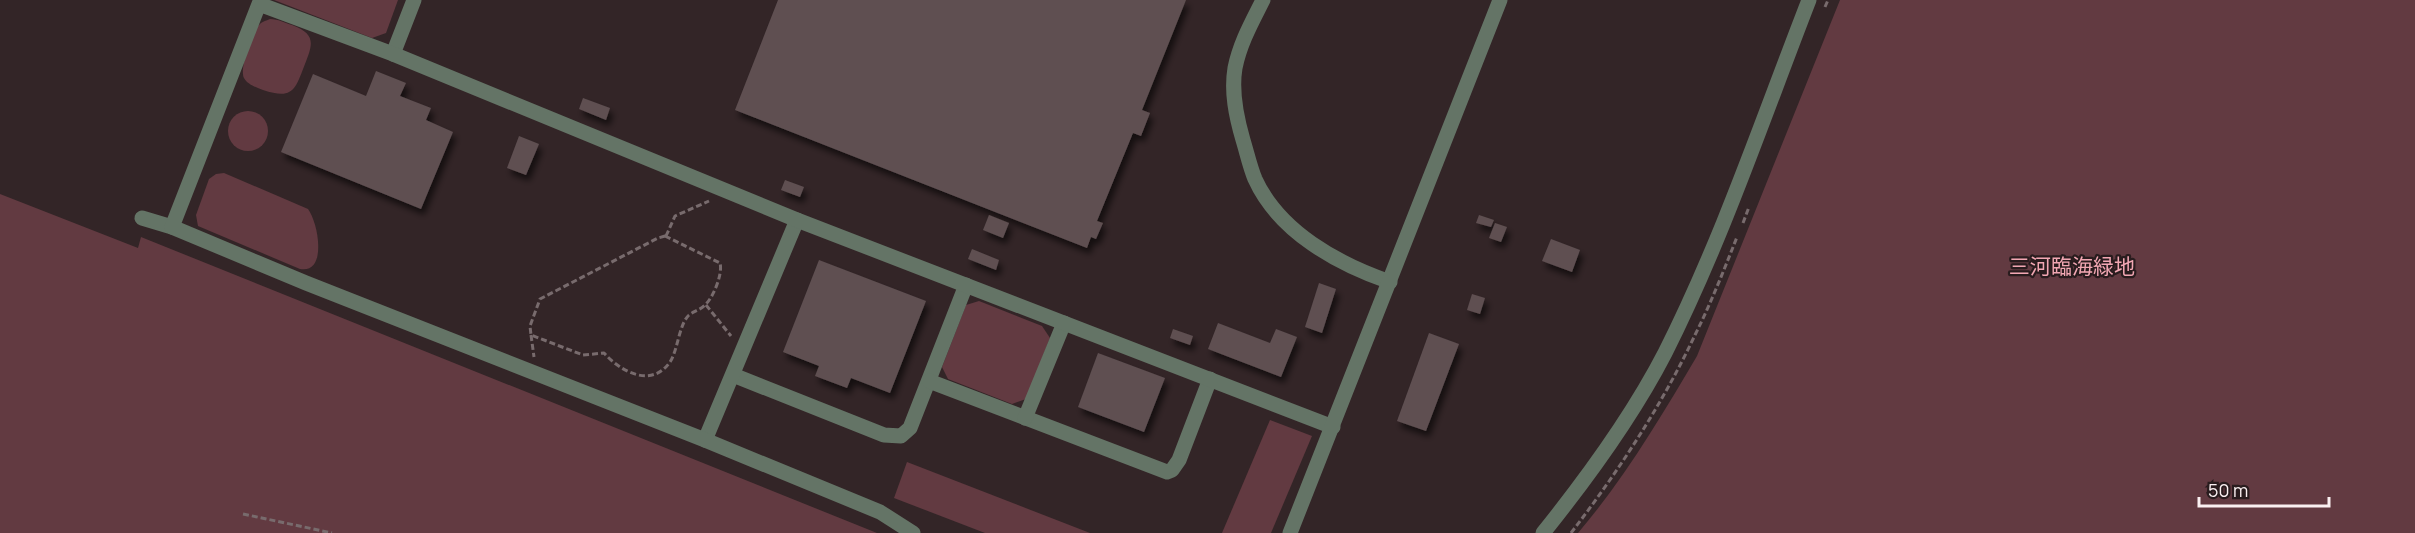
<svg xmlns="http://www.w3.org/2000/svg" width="2415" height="533" viewBox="0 0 2415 533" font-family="Manrope,'Noto Sans JP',sans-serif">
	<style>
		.green { fill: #623a41 }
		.building { fill: #5e4f51; filter: url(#shadow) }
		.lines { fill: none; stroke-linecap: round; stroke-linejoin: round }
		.path { stroke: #786b6d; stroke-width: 3; stroke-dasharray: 6 3; stroke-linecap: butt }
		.minor { stroke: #647466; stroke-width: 15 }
		.labels { text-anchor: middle; stroke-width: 4.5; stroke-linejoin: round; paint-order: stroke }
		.park-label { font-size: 21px; fill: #f2a7b3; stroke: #291c1e }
	</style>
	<defs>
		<filter id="shadow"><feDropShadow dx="3.5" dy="6" stdDeviation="3" flood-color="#0009"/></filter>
	</defs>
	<rect width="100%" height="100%" fill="#332527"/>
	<g class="green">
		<path d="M274 0H398L386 33 372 38Z"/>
		<path d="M1840 0H2415V533H1578C1624 479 1661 417 1697 356Z"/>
		<path d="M270 19C278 19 285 23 292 25 316 34 313 44 305 64 295 90 293 100 263 90 256 87 248 85 244 78 239 69 252 35 258 26 261 22 265 21 270 19Z"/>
		<circle cx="248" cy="131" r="20"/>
		<path d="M224 173 308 209C318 222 328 274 300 269L198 226 196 215 209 179 216 174Z"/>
		<path d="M0 194 138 248 141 237 877 533H0Z"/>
		<path d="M979 301 1042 326 1050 338 1026 399 1012 404 948 379 942 367 966 305Z"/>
		<path d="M1270 420 1312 436 1271 533H1222Z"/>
		<path d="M907 462 1090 533H985L894 498Z"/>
	</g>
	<g class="building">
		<path d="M778 0H1186L1142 110 1150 113 1141 136 1133 133 1097 221 1103 223 1096 239 1091 237 1087 248 735 110Z"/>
		<path d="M376 71 406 83 400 96 431 108 426 120 453 132 421 209 281 152 313 74 366 96Z"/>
		<path d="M583 98 610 108 606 120 579 109Z"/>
		<path d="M519 136 539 144 526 175 507 168Z"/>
		<path d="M785 180 804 187 800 197 781 190Z"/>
		<path d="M989 215 1009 223 1003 238 983 230Z"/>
		<path d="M1479 215 1494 220 1491 227 1476 223Z"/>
		<path d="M1495 223 1507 227 1501 242 1489 238Z"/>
		<path d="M1551 239 1580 250 1572 272 1542 261Z"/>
		<path d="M972 249 999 260 996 270 968 259Z"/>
		<path d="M819 260 926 301 890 393 851 378 847 388 815 376 819 366 783 352Z"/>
		<path d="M1319 283 1336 289 1322 333 1305 327Z"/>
		<path d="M1472 294 1485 298 1480 314 1467 310Z"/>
		<path d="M1218 323 1270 343 1276 329 1297 337 1281 377 1208 349Z"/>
		<path d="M1173 329 1193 336 1190 345 1170 338Z"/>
		<path d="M1429 333 1459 344 1426 431 1397 421Z"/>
		<path d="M1098 353 1165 378 1144 432 1078 407Z"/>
	</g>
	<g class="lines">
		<g class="path">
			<path d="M1825 7 1828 0"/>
			<path d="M1743 223 1749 207"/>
			<path d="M665 236 720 263C723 274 713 298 705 305 700 310 694 311 689 315 679 324 678 350 670 362 651 389 620 371 604 353L583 355 531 335 530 326 540 299 658 238Z"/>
			<path d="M666 236 675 216 709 201"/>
			<path d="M706 305 731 336"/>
			<path d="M531 335 534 357"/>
			<path d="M243 514 332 533"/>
			<path d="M1571 533C1618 472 1662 405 1695 335 1711 303 1724 270 1737 237"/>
		</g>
		<g class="minor">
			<path d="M1263 0C1252 22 1240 43 1235 68 1231 92 1236 116 1243 140 1247 153 1250 167 1255 179 1279 232 1338 264 1390 282"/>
			<path d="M393 54 414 0"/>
			<path d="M142 218 172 227"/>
			<path d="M733 375 884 435 901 436 910 428 966 285"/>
			<path d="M929 381 1167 472 1172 470 1179 460 1210 379"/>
			<path d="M1025 418 1064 323"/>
			<path d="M705 440 797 220"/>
			<path d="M913 533 880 512 705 440 306 283 172 227 259 4 393 54 797 220 1333 427"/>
			<path d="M1290 533 1500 0"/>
			<path d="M1543 533C1588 477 1632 417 1665 353 1722 240 1763 118 1809 0"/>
		</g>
	</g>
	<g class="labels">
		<g class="park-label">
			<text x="2072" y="274">三河臨海緑地</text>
		</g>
	</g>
	<path d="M2199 497v9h130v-9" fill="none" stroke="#faf0f1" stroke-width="3"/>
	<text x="2208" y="497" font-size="18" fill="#faf0f1" stroke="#291c1e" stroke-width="4.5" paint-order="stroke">50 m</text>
</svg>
